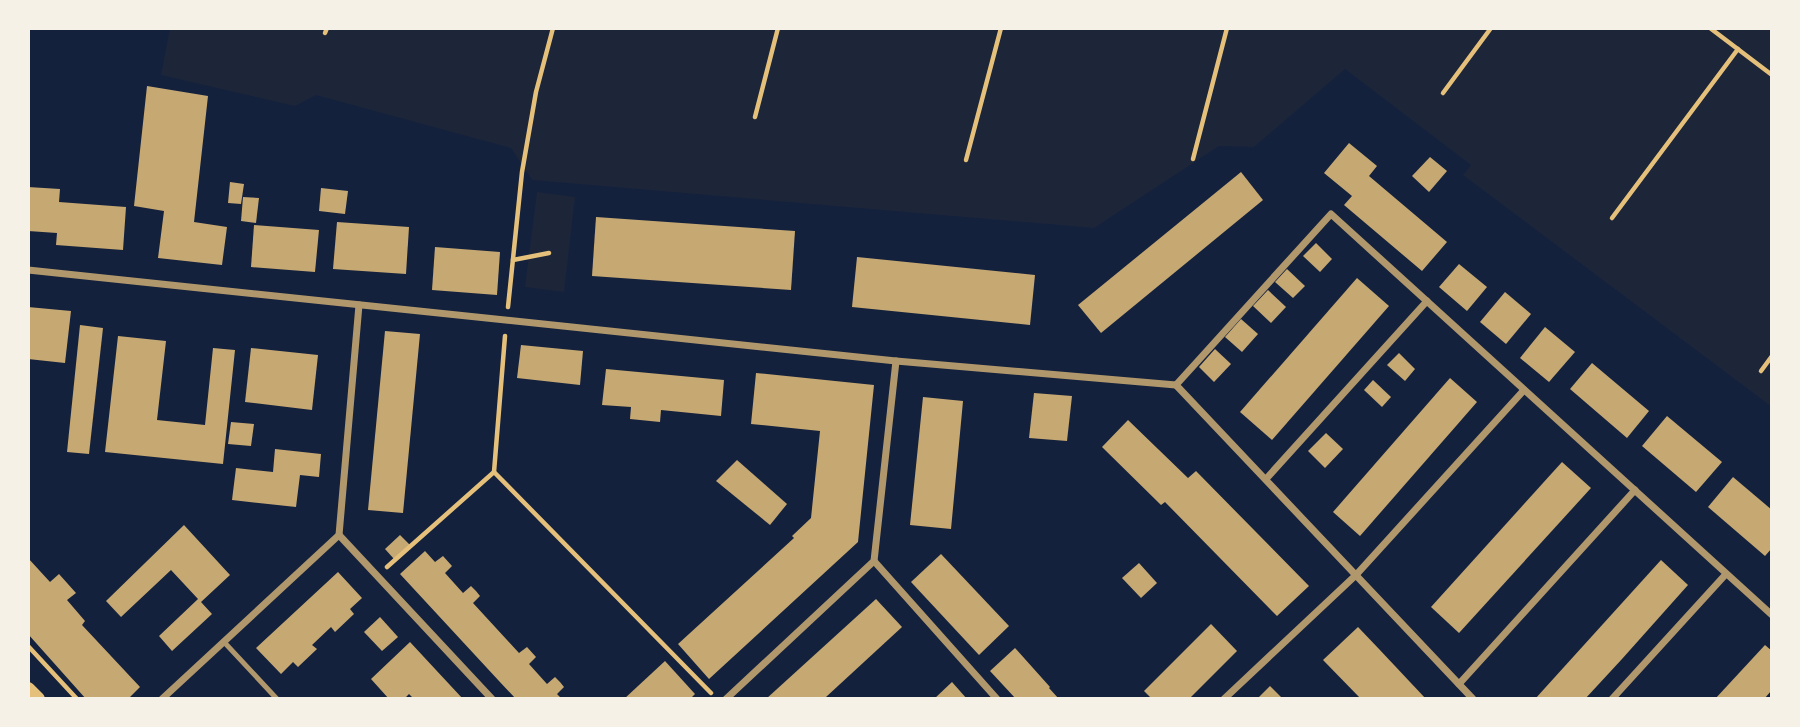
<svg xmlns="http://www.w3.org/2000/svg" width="1800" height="727" viewBox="0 0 1800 727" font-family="'Fira Sans Condensed',sans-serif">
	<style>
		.green { fill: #1d2539 }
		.building { fill: #c6a872 }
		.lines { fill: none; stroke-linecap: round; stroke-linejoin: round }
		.path { stroke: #e5c07b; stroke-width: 4.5 }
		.service { stroke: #b1986c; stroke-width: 5 }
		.minor { stroke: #b1986c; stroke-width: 7 }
		.secondary { stroke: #e5c07b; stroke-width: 14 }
	</style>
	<rect width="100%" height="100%" fill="#14213d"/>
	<g class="green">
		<path d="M170 28H1772V407L1463 175 1471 165 1345 69 1254 147 1219 146 1094 228 532 180 511 148 316 95 295 106 161 75Z"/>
		<path d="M537 192 575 197 564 292 525 287Z"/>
	</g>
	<g class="building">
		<path d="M147 86 208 96 194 222 227 227 222 265 158 258 164 211 134 206Z"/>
		<path d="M1349 143 1377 166 1369 176 1447 242 1422 271 1344 205 1352 196 1324 173Z"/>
		<path d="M1430 157 1447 171 1429 192 1412 176Z"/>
		<path d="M1241 172 1263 200 1101 333 1078 305Z"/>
		<path d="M230 182 244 184 241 204 228 203Z"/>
		<path d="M28 187 60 189 59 202 126 207 123 250 56 245 57 233 28 231Z"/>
		<path d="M321 188 348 191 345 214 319 211Z"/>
		<path d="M243 197 259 198 256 223 241 221Z"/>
		<path d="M596 217 795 231 791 290 592 276Z"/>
		<path d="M337 222 409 227 406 274 333 269Z"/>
		<path d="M254 225 319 230 315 272 251 267Z"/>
		<path d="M1316 243 1332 259 1320 272 1303 256Z"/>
		<path d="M435 247 500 252 497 295 432 290Z"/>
		<path d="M857 257 1035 275 1030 325 852 307Z"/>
		<path d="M1459 264 1487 287 1467 311 1439 287Z"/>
		<path d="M1287 269 1305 286 1293 298 1275 282Z"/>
		<path d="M1357 278 1389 306 1272 440 1240 412Z"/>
		<path d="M1268 290 1286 307 1271 323 1253 306Z"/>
		<path d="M1505 292 1531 314 1506 344 1480 322Z"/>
		<path d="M28 307 71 311 65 363 28 359Z"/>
		<path d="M1241 319 1258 334 1242 352 1225 337Z"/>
		<path d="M80 325 103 328 89 454 67 452Z"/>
		<path d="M1545 327 1575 352 1549 382 1520 358Z"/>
		<path d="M385 331 420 334 403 513 368 510Z"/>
		<path d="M118 336 166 341 157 420 205 425 213 348 235 350 223 464 105 452Z"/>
		<path d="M521 345 583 351 580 385 517 378Z"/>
		<path d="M251 348 318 355 312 410 245 402Z"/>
		<path d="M1215 349 1231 364 1214 382 1199 367Z"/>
		<path d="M1399 353 1415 369 1405 381 1387 365Z"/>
		<path d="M1592 363 1649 411 1627 438 1570 389Z"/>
		<path d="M606 369 724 380 721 416 661 410 660 422 630 419 631 407 602 405Z"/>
		<path d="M756 373 874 385 858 542 709 679 678 644 794 538 792 536 811 518 820 431 751 424Z"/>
		<path d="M1450 378 1477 402 1360 536 1333 512Z"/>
		<path d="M1373 380 1391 397 1382 407 1364 390Z"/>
		<path d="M1034 393 1072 396 1067 441 1029 438Z"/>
		<path d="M923 397 963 401 951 529 910 525Z"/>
		<path d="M1667 416 1722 462 1696 492 1642 446Z"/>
		<path d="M1128 420 1188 478 1196 471 1309 586 1277 616 1165 502 1161 505 1102 447Z"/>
		<path d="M231 422 254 424 251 446 228 444Z"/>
		<path d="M1326 433 1343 449 1325 468 1308 451Z"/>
		<path d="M275 449 321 454 319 477 300 475 296 507 232 500 236 468 273 472Z"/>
		<path d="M737 460 787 504 770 525 716 481Z"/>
		<path d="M1562 462 1591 488 1459 633 1431 607Z"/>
		<path d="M1733 477 1772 510V548L1765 556 1708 507Z"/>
		<path d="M184 525 230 575 201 602 212 614 172 651 159 636 198 599 171 570 121 617 106 601Z"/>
		<path d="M400 535 410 545 394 559 385 549Z"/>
		<path d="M425 551 435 562 443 556 452 566 445 573 463 593 471 586 476 591 480 596 473 603 519 653 527 647 536 657 529 664 547 684 555 677 560 682 564 687 557 694 562 699H516L499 681 400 574Z"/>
		<path d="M941 554 1009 626 979 655 911 582Z"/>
		<path d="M28 558 50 582 59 574 76 593 67 600 85 621 82 625 140 687 128 699H86L28 634Z"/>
		<path d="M1661 560 1688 585 1622 659 1585 699H1535Z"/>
		<path d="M1139 563 1157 583 1141 598 1122 578Z"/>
		<path d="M338 572 362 598 350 609 354 614 335 632 331 627 312 645 317 649 298 667 293 662 281 674 256 648Z"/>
		<path d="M876 599 902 627 826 697 766 699Z"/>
		<path d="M380 617 398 637 382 651 364 632Z"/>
		<path d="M1211 624 1237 651 1189 699H1152L1144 691Z"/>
		<path d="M1358 627 1379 649 1426 699H1361L1323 660Z"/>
		<path d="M410 642 436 670 463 699H414L409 694 404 699H389L371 679Z"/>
		<path d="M1765 645 1772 651V690L1764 699H1715Z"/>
		<path d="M1015 648 1050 687 1049 688 1059 699H1016L990 671Z"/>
		<path d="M665 661 695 694 690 699H624Z"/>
		<path d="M952 682 967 699H934Z"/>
		<path d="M1270 686 1283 699H1257Z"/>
	</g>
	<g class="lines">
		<g class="path">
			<path d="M1710 28 1772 75"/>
			<path d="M325 33 327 28"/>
			<path d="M1443 93 1491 28"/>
			<path d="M755 117 778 28"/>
			<path d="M1193 159 1227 28"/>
			<path d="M966 160 1001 28"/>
			<path d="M1612 218 1738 49"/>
			<path d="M513 260 549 253"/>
			<path d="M508 307 522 172 536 92 553 28"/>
			<path d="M505 336 494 472 711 693"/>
			<path d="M1761 371 1772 356"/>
			<path d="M387 567 494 472"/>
			<path d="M28 646 77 699"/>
		</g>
		<path class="service" d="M224 642 277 699"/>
		<g class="minor">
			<path d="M28 270 896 361 1176 385"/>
			<path d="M1176 385 1331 214 1772 615"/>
			<path d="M1176 385 1473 699"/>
			<path d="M1266 479 1427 301"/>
			<path d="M339 535 492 699"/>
			<path d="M874 561 997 699"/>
			<path d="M1459 684 1635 490"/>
			<path d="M162 699 339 535 359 305"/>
			<path d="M726 699 874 561 896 361"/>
			<path d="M1224 699 1356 575 1524 390"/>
			<path d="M1612 699 1726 574"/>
		</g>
		<path class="secondary" d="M28 689 38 699"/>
	</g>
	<rect width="1800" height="727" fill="none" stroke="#f6f1e7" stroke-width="60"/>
</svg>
